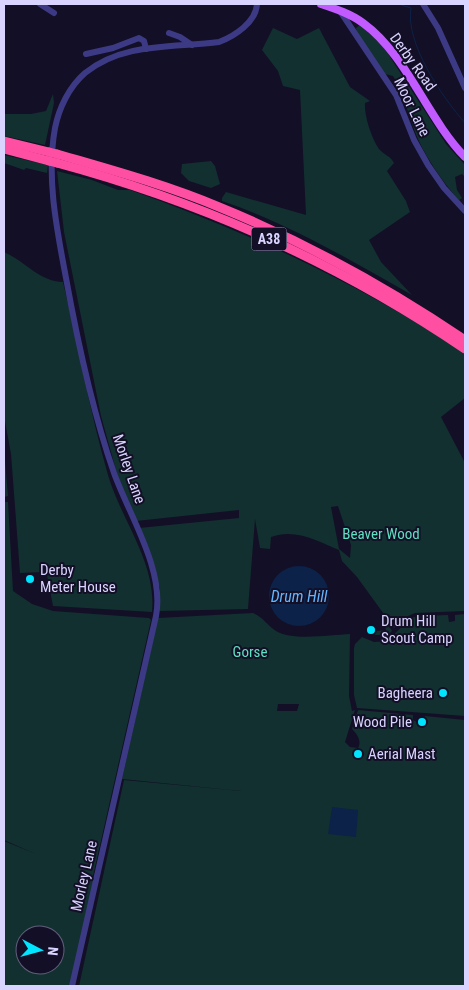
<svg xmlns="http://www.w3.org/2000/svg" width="469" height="990" viewBox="0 0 469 990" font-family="'Roboto Condensed',sans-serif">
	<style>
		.green { fill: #12302f; fill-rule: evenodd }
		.water { fill: #0c2248 }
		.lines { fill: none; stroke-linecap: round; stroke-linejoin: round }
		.stream { stroke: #0c2248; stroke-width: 1 }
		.minor { stroke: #3d3a85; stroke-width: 6 }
		.major { stroke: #c25bff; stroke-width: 8 }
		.highway { stroke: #ff4fa3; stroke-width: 9 }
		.highway-bridge { stroke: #ff4fa3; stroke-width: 9 }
		.poi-dot { fill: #00e5ff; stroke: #130f26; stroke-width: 2 }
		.labels { text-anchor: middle; stroke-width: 4; stroke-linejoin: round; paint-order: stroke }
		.shield { fill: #130f26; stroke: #9e99be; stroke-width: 1 }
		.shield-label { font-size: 14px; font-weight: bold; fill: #d9d4ff }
		.street-label { font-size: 15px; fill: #d9d4ff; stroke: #130f26 }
		.park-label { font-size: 15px; fill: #5fe0c0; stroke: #130f26 }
		.poi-label { font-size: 15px; fill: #d9d4ff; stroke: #130f26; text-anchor: start }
		.water-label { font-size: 16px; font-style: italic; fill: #62b6ff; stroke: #130f26 }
	</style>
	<rect width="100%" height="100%" fill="#130f26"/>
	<g class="green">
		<path d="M360 25 383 46 446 144 465 165V177L462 174 455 177 457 190 462 198 459 200C442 181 423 154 414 129 407 111 404 92 393 76L385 74 357 33 356 28Z"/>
		<path d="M273 28 297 39 319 28 350 87 370 101 365 103C364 116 372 139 379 149 384 155 391 156 394 163L387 171 406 201 410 212 369 240 381 262 412 295C352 261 288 223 222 201V198L226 192 306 215 300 90 283 86 278 71 262 50Z"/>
		<path d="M53 94 54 103 45 145 4 136V114H31L46 111Z"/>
		<path d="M4 155 48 165 47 173 26 168 24 170 4 163Z"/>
		<path d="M211 161 215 166 220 184 211 188 189 181 181 173 182 164Z"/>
		<path d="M57 171 92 180 118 190H130C246 231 362 285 465 353V398L441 417 465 463V611L415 613 408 616 394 628 357 577 342 561 339 550C318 541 295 528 271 537L270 549 260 548 255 519 248 609 160 611V588L139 528 239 518V510L136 521 118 477 101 416 64 232ZM338 506 351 545 350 558 339 549 331 507Z"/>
		<path d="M4 252C25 261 38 281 63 282 78 346 90 412 108 475 121 520 157 563 152 612L53 606 47 575 42 572 20 573 11 454 4 416Z"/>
		<path d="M4 449 8 496 4 497 5 502H8L13 591 32 604 53 611 149 618 151 620 93 876 84 874 95 878 70 986H4V841L36 854 4 840ZM25 935H55V965H25Z"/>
		<path d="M253 613C263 617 267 625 276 631 292 641 330 635 350 634L349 696 352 711 355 710 345 742 350 747 358 748C362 741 357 734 352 729L358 710 413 715V720L423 725 425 716 465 720V986H79L124 780 241 791 122 779 158 618ZM278 704H299L297 711H277Z"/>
		<path d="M465 614V716L357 708 354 695V648L355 644 362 637 374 642 387 641 411 618 419 616 448 615 449 622 455 621V615Z"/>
		<path d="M387 622 392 631 388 635H368V632L386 630 384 623Z"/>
	</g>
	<g class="water">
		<circle cx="299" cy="596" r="30"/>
		<path d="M332 807 358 810 356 837 328 834Z"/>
	</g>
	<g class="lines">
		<g class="stream">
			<path d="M367 4H368"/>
			<path d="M398 4 411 8C405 43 442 97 465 123"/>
		</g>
		<g class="minor">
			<path d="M40 4 54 13"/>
			<path d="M423 4 438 28 465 88"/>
			<path d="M340 11 396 95 414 140 428 165 444 188 465 211"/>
			<path d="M169 33 180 37 192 45"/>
			<path d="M86 54 113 48 139 38 144 41 146 49"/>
			<path d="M72 986 156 616C165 570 129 515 114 473 92 410 78 344 66 278 57 230 46 178 55 128 59 108 69 87 85 73 123 42 173 48 219 42 235 36 256 22 257 4"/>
		</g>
		<path class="major" d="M321 4C336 9 351 14 363 23 407 55 427 118 465 157"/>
		<g class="highway">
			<path d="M4 141 49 152"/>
			<path d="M4 149 49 161"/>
			<path d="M57 154C112 170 167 185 219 207 305 242 388 288 465 340"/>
			<path d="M57 163C202 202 341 265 465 349"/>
		</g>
		<g class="highway-bridge">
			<path d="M49 152 57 154"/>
			<path d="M49 161 57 163"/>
		</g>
	</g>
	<g class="poi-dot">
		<circle cx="30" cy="579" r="5"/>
		<circle cx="371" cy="630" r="5"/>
		<circle cx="443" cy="693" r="5"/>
		<circle cx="422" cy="722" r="5"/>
		<circle cx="358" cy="754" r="5"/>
	</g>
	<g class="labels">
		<rect class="shield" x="251.5" y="227.5" width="35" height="23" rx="4"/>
		<g class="shield-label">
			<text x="269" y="244">A38</text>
		</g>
		<g class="street-label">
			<text transform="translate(413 62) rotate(54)" y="5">Derby Road</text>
			<text transform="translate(412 107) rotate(64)" y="5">Moor Lane</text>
			<text transform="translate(129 469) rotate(71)" y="5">Morley Lane</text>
			<text transform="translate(84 876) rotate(-77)" y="5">Morley Lane</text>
		</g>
		<g class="park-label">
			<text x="381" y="539">Beaver Wood</text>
			<text x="250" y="657">Gorse</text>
		</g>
		<g class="poi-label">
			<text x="40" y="575">Derby<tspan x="40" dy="17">Meter House</tspan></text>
			<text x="381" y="626">Drum Hill<tspan x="381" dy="17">Scout Camp</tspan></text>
			<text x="433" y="698" text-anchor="end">Bagheera</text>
			<text x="412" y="727" text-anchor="end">Wood Pile</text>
			<text x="368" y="759">Aerial Mast</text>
		</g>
		<g class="water-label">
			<text x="299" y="602">Drum Hill</text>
		</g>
	</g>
	<rect width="469" height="990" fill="none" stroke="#d9d4ff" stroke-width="10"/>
	<g transform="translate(40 950) rotate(96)"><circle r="24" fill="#130f26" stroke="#625e7d"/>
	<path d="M0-4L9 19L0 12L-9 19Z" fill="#00e5ff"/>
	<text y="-8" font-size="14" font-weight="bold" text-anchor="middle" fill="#d9d4ff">N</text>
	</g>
</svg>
